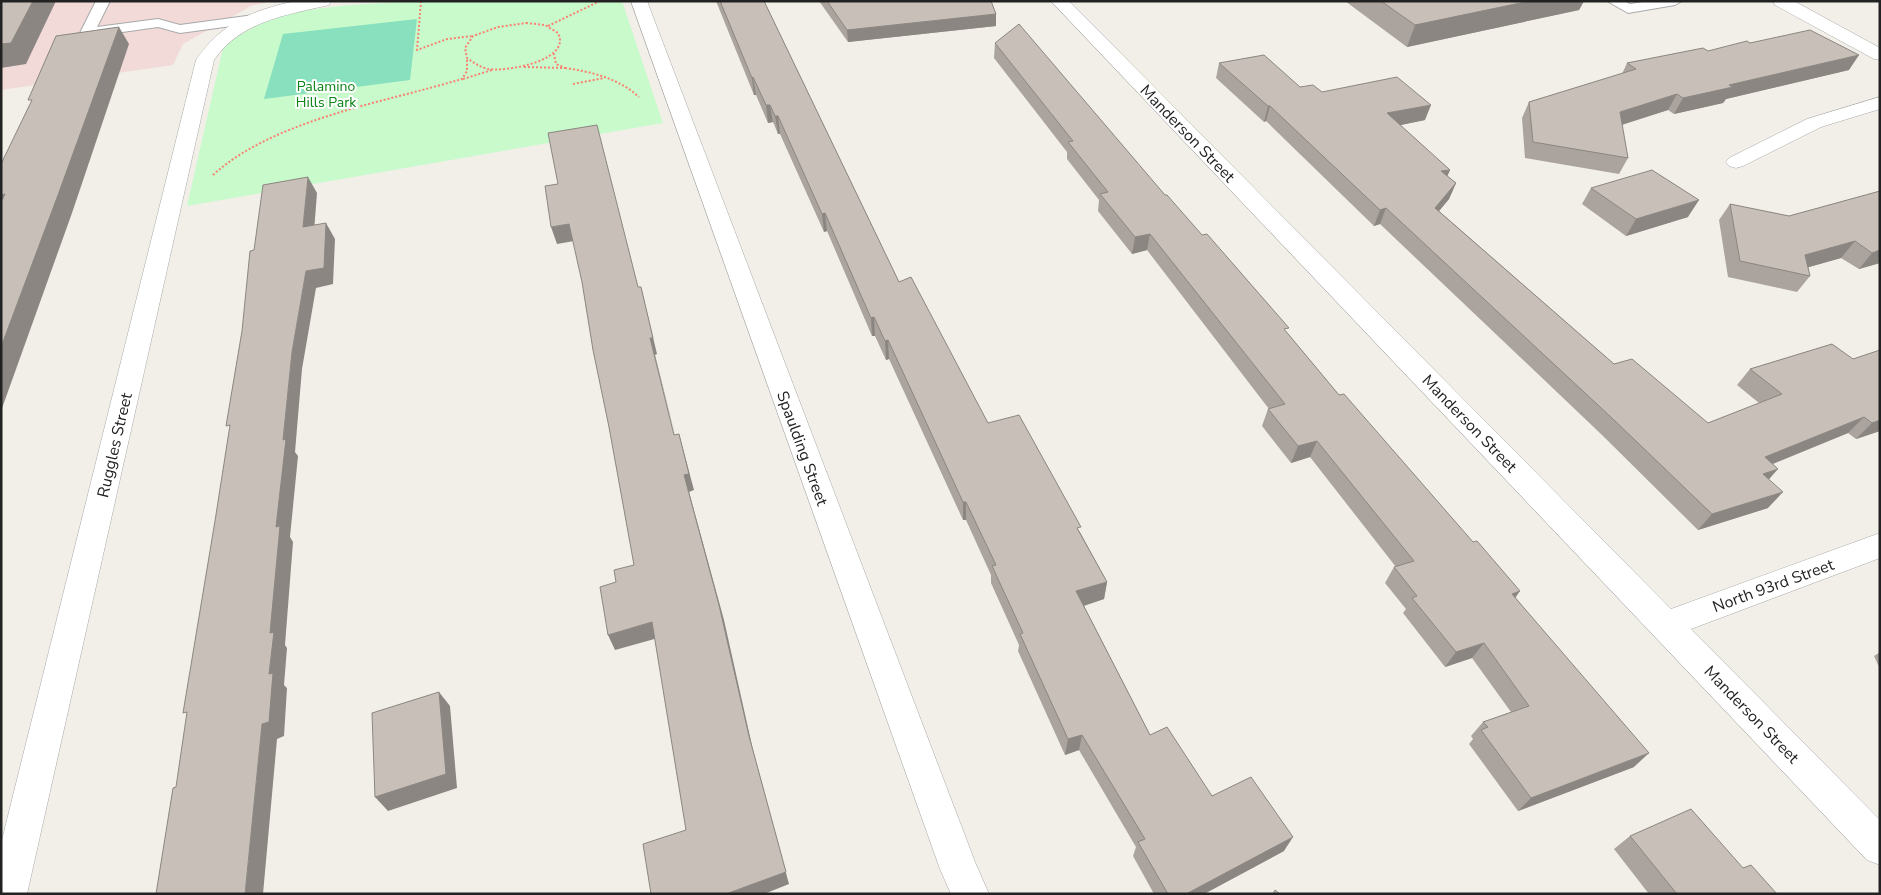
<svg xmlns="http://www.w3.org/2000/svg" width="1881" height="895" viewBox="0 0 1881 895" font-family="'Nunito Sans',sans-serif">
	<style>
		.commercial { fill: #f2dad9 }
		.park { fill: #c8facc }
		.pitch { fill: #88e0be }
		.lines { fill: none; stroke-linecap: round; stroke-linejoin: round }
		.service-casing { stroke: #a9a9a9; stroke-width: 2 }
		.minor-casing { stroke: #a9a9a9; stroke-width: 1 }
		.tertiary-casing { stroke: #a9a9a9; stroke-width: 1 }
		.path { stroke: #fa8072; stroke-width: 2; stroke-dasharray: 2 2; stroke-linecap: butt }
		.service { fill: #fff; fill-rule: evenodd }
		.minor { fill: #fff; fill-rule: evenodd }
		.tertiary { fill: #fff; fill-rule: evenodd }
		.wall { fill: #aba49e }
		.shaded-wall { fill: #8b8681 }
		.building { fill: #c7bfb8; stroke: #8b8681 }
		.labels { text-anchor: middle; stroke-width: 4; stroke-linejoin: round; paint-order: stroke }
		.far-park-label { font-size: 14px; fill: #0c8416; stroke: #fff }
		.street-label { font-size: 16px; fill: #222; stroke: #fff }
	</style>
	<rect width="100%" height="100%" fill="#f2efe9"/>
	<path class="commercial" d="M1 1H274L251 6 183 44 173 65 1 90Z"/>
	<path class="park" d="M417 1H622L663 123 187 206 223 48C275 2 351 6 417 1Z"/>
	<path class="pitch" d="M417 19 410 80 264 99 283 34Z"/>
	<g class="lines">
		<defs>
			<g id="service">
				<path d="M96 1H110L97 27 158 19 180 25 254 15 261 19 254 23 180 33 158 27 87 37 82 36 80 33Z"/>
				<path d="M1607 1H1624L1630 4 1649 1H1682L1675 5 1628 13Z"/>
			</g>
			<g id="minor">
				<path d="M296 1H331L329 5C286 15 241 21 214 60L27 894H1V844L196 60C221 23 253 10 296 1Z"/>
				<path d="M631 1H647L975 862 989 894H951L940 869Z"/>
				<path d="M1051 1H1069L1671 609 1880 533V558L1691 629 1880 820V865L1867 860Z"/>
				<path d="M1880 97V109L1821 127 1743 166 1736 168 1729 166 1726 162 1729 158 1807 119Z"/>
			</g>
			<path id="tertiary" d="M1773 1H1794L1880 48V60L1874 59 1775 5Z"/>
		</defs>
		<use href="#service" class="service-casing"/>
		<use href="#minor" class="minor-casing"/>
		<use href="#tertiary" class="tertiary-casing"/>
		<g class="path">
			<path d="M421 1 417 50 447 39 473 36"/>
			<path d="M526 23 545 25 558 33C572 61 506 72 488 69 480 67 474 63 467 58L465 48 473 36 498 27Z"/>
			<path d="M548 26 600 1"/>
			<path d="M524 67 565 68 556 64 554 54"/>
			<path d="M565 68C592 72 618 78 639 97"/>
			<path d="M463 79 492 70"/>
			<path d="M573 84 604 78"/>
			<path d="M213 175C273 120 385 102 462 79L467 71V59"/>
		</g>
		<use href="#service" class="service"/>
		<use href="#minor" class="minor"/>
		<use href="#tertiary" class="tertiary"/>
	</g>
	<g class="wall">
		<path d="M716 1H764L899 282 988 423 1080 532 1107 582 1104 599 1084 606 1150 735 1212 796 1284 851 1204 894H1154L1133 856 1136 847 1079 750 1065 755 1018 651 1019 645 991 583V575L966 520H963L889 359 886 360 875 336H872L827 231 824 232 780 134H778L773 122 768 123 756 95H754Z"/>
		<path d="M819 1H991L996 14V26L848 42Z"/>
		<path d="M1345 1H1584L1579 10 1407 47Z"/>
		<path d="M995 43 1165 195 1287 333 1339 395 1516 598 1634 767 1518 811 1469 744 1473 739 1471 736 1483 722 1511 712 1472 658 1445 667 1403 613 1406 609 1385 583 1394 567H1396L1310 457 1291 463 1262 426 1268 409H1269L1147 250 1132 254 1098 211 1099 200 1067 159V152L994 58Z"/>
		<path d="M1750 43 1849 70 1726 99 1723 103 1674 114 1668 110 1622 125 1628 158 1619 174 1525 158 1522 118 1529 102 1622 74 1627 63 1708 51Z"/>
		<path d="M1219 63 1300 87 1322 92 1425 120 1400 125 1450 170 1447 176 1456 183 1449 199 1439 211 1614 364 1708 423 1759 403 1737 385 1750 369 1832 344 1880 431 1856 439 1848 433 1773 464 1769 479 1768 508 1698 530 1602 435 1380 224 1374 226 1266 121 1264 122 1216 78Z"/>
		<path d="M1591 188 1688 217 1626 236 1582 204Z"/>
		<path d="M1880 191V263L1859 269 1841 258 1808 267 1810 276 1797 292 1728 277 1719 220 1730 204 1789 216Z"/>
		<path d="M1880 652V669L1874 656Z"/>
		<path d="M1630 836 1743 868 1777 894H1649L1614 849Z"/>
	</g>
	<g class="shaded-wall">
		<path d="M33 1H56L26 64 1 68V44Z"/>
		<path d="M1530 1H1584L1579 10 1407 47 1415 25Z"/>
		<path d="M996 14V26L848 42 847 30Z"/>
		<path d="M119 27 129 44 72 213 1 411V347Z"/>
		<path d="M1859 55 1849 70 1726 99 1723 103 1674 114 1683 98 1729 85Z"/>
		<path d="M753 77 756 95H754L752 78Z"/>
		<path d="M1677 94 1668 110 1611 128 1620 112Z"/>
		<path d="M766 105H770L773 122 768 123Z"/>
		<path d="M1431 105 1425 120 1382 129 1387 113Z"/>
		<path d="M1268 106H1270L1266 121 1264 122Z"/>
		<path d="M775 116H778L780 134H778Z"/>
		<path d="M1450 170 1443 186 1441 171Z"/>
		<path d="M308 177 317 193 313 244 303 227Z"/>
		<path d="M1456 183 1449 199 1428 224 1435 208Z"/>
		<path d="M5 194 1 215V195Z"/>
		<path d="M1699 200 1688 217 1626 236 1636 219Z"/>
		<path d="M1386 208 1380 224 1374 226 1380 210Z"/>
		<path d="M825 213 827 231 824 232 822 214Z"/>
		<path d="M326 223 335 239 333 284 316 288 302 369 295 452 298 456 290 537 293 542 285 645 287 648 284 685 287 688 284 736 277 739 263 894H245L262 724 269 674 270 633 276 527 283 440 292 352 306 271Z"/>
		<path d="M569 224 574 241 557 244 551 227Z"/>
		<path d="M1150 234 1147 250 1132 254 1135 237Z"/>
		<path d="M1855 241 1841 258 1792 272 1805 255Z"/>
		<path d="M1880 250V263L1859 269 1872 253Z"/>
		<path d="M641 287 657 354 655 355 679 451 650 338Z"/>
		<path d="M874 317 875 336H872L871 318Z"/>
		<path d="M888 340 889 359 886 360 885 341Z"/>
		<path d="M1864 417 1848 433 1750 473 1765 457Z"/>
		<path d="M1880 420V431L1856 439 1872 423Z"/>
		<path d="M679 434 694 490 689 492 724 620 753 750 789 884 764 894H726L749 736 684 475Z"/>
		<path d="M1317 441 1310 457 1291 463 1298 446Z"/>
		<path d="M1778 469 1764 485 1763 474Z"/>
		<path d="M1783 492 1768 508 1698 530 1712 514Z"/>
		<rect x="963" y="502" width="3" height="18"/>
		<path d="M1107 582 1104 599 1073 609 1076 591Z"/>
		<path d="M1520 591 1509 607 1512 594Z"/>
		<path d="M652 622 658 638 615 650 608 635Z"/>
		<path d="M1484 643 1472 658 1445 667 1456 652Z"/>
		<path d="M439 692 450 706 457 788 388 811 375 797Z"/>
		<path d="M1082 735 1079 750 1065 755 1068 739Z"/>
		<path d="M1649 753 1634 767 1518 811 1531 798Z"/>
		<path d="M1293 837 1284 851 1204 894H1186Z"/>
	</g>
	<g class="building">
		<path d="M1 1H33L11 43 1 44Z"/>
		<path d="M720 1H764L899 282 911 277 988 423 1019 415 1081 527 1077 528 1107 582 1076 591 1150 735 1167 727 1212 796 1251 777 1293 837 1186 894H1168L1138 842 1145 839 1082 735 1068 739 1020 634 1023 633 992 566 996 565 966 502H963L888 340 885 341 874 317 871 318 825 213 822 214 778 116H775L770 105H766L753 77 752 78Z"/>
		<path d="M827 1H991L996 14 847 30Z"/>
		<path d="M1381 1H1530L1415 25Z"/>
		<path d="M1019 24 1165 195H1167L1202 235 1207 234 1289 328 1284 329 1339 395 1344 394 1473 542 1477 541 1520 591 1512 594 1649 753 1531 798 1481 730 1488 727 1483 722 1529 706 1484 643 1456 652 1412 598 1417 596 1394 567 1414 561 1317 441 1298 446 1268 409 1285 404 1150 234 1135 237 1100 194 1108 192 1068 142 1073 141 995 43Z"/>
		<path d="M119 27 58 195 1 347V202L5 194 1 195V164L32 100H28L56 36Z"/>
		<path d="M1810 30 1859 55 1729 85 1733 87 1683 98 1677 94 1620 112 1628 158 1533 142 1529 102 1636 69 1627 63 1703 48 1708 51 1747 41 1750 43Z"/>
		<path d="M1264 55 1300 87 1313 85 1322 92 1397 77 1431 105 1387 113 1450 170 1441 171 1456 183 1435 208 1614 364 1632 359 1708 423 1782 394 1750 369 1832 344 1853 359 1880 350V420L1872 423 1864 417 1765 457 1778 469 1763 474 1783 492 1712 514 1613 419 1386 208 1380 210 1270 106H1268L1219 63Z"/>
		<path d="M597 125 638 287H641L653 338H650L674 435 679 434 689 474 684 475 719 605 749 736 786 872 726 894H651L643 844 686 830 652 622 608 635 600 587 616 582 614 570 634 565 609 427 593 350 582 282 569 224 551 227 545 186 558 184 548 133Z"/>
		<path d="M1652 170 1699 200 1636 219 1591 188Z"/>
		<path d="M308 177 303 227 326 223 324 268 306 271 292 352 283 440 286 439 276 527 280 526 270 633 274 632 269 674 273 673 269 722 262 724 245 894H156L173 788 176 787 187 712 183 713 215 521 230 425 226 426 242 331 250 251 254 250 263 185Z"/>
		<path d="M1880 191V250L1872 253 1855 241 1805 255 1810 276 1740 261 1730 204 1789 216Z"/>
		<path d="M439 692 446 774 375 797 372 713Z"/>
		<path d="M1691 809 1743 868 1751 865 1777 894H1677L1630 836Z"/>
		<path d="M1275 890 1280 894H1273Z"/>
	</g>
	<g class="labels">
		<g class="far-park-label">
			<text x="326" y="91">Palamino<tspan x="326" dy="16">Hills Park</tspan></text>
		</g>
		<g class="street-label">
			<text transform="translate(1188 133) rotate(46)" y="6">Manderson Street</text>
			<text transform="translate(1470 423) rotate(46)" y="6">Manderson Street</text>
			<text transform="translate(114 445) rotate(-77)" y="6">Ruggles Street</text>
			<text transform="translate(803 448) rotate(70)" y="6">Spaulding Street</text>
			<text transform="translate(1773 585) rotate(-20)" y="6">North 93rd Street</text>
			<text transform="translate(1752 714) rotate(46)" y="6">Manderson Street</text>
		</g>
	</g>
	<rect width="1881" height="895" fill="none" stroke="#222222" stroke-width="5"/>
</svg>
